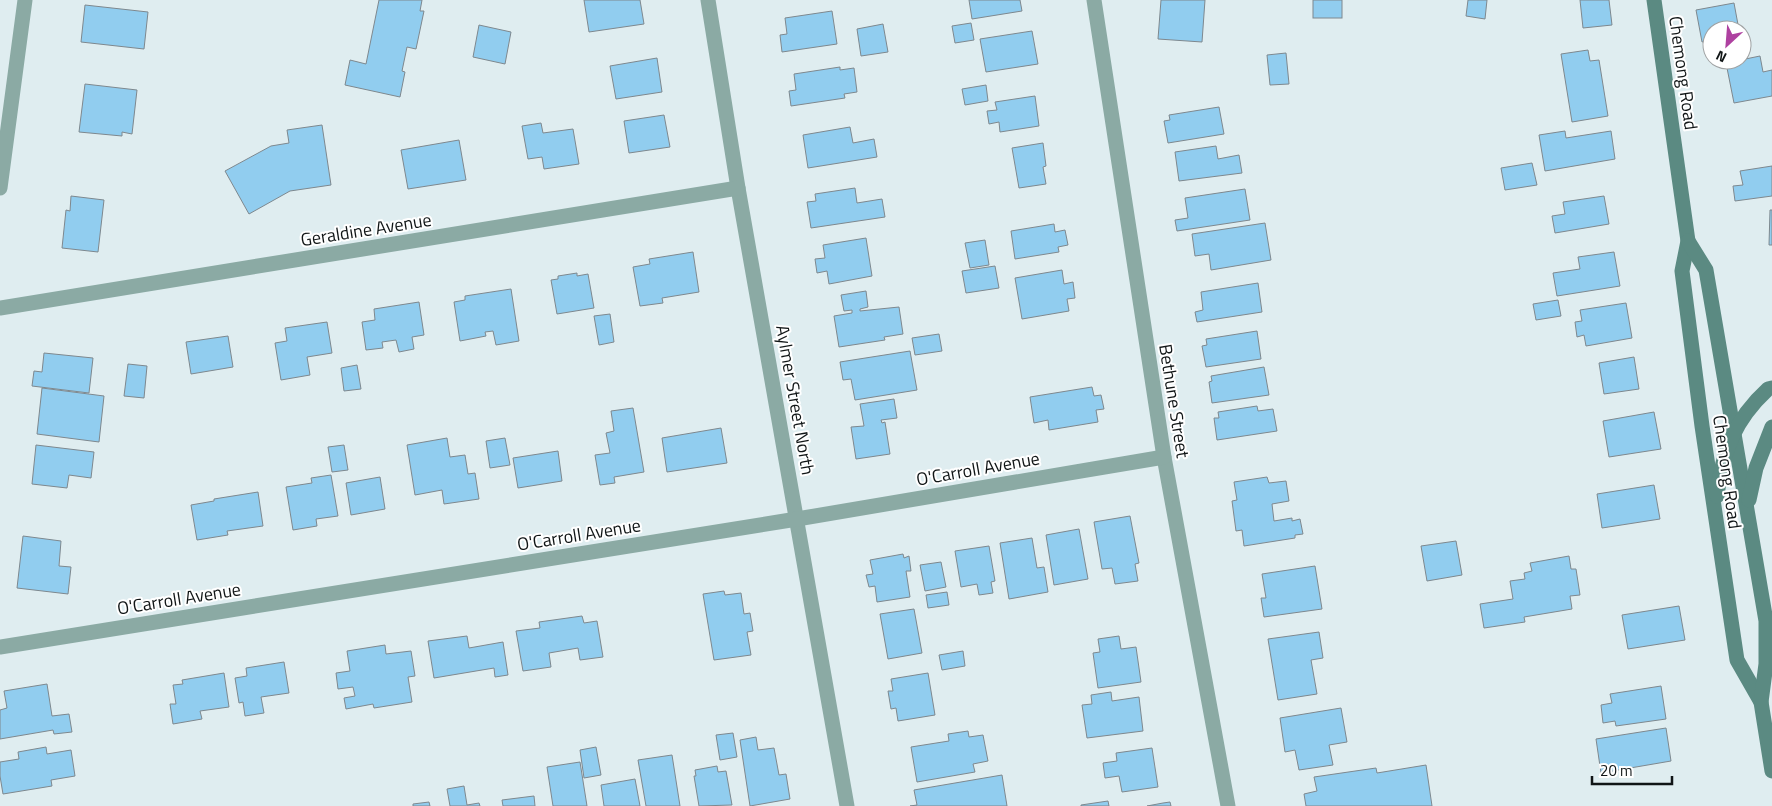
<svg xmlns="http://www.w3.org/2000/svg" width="1772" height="806" viewBox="0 0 1772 806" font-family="'Titillium Web',sans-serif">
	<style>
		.building { fill: #91cdef; stroke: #7e888e }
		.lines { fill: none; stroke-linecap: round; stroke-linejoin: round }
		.street { stroke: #8baaa4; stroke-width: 15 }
		.secondary { stroke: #5b8a82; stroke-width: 15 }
		.labels { text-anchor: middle; stroke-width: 4; stroke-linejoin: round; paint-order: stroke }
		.street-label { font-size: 18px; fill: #101516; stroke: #fff }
	</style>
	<rect width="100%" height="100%" fill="#dfedf0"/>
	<g class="building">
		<path d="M379 0H422L420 11H424L416 49 407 47 402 71 405 72 400 97 345 85 350 60 366 64Z"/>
		<path d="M584 0H640L644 24 589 32Z"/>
		<path d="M969 0H1020L1022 11 972 19Z"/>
		<path d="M1161 0H1205L1202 42 1158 39Z"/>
		<rect x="1313" y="0" width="29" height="18"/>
		<path d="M1468 0H1487L1485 19 1466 16Z"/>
		<path d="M1580 0H1609L1612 25 1583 28Z"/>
		<path d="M1734 3 1739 30H1712V40L1702 42 1696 10Z"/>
		<path d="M85 5 148 12 144 49 81 42Z"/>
		<path d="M832 11 837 44 782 52 780 35 787 34 785 18Z"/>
		<path d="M971 23 974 40 955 43 952 26Z"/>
		<path d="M883 24 888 52 861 56 857 29Z"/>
		<path d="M479 25 511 32 505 64 473 57Z"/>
		<path d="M1032 31 1038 64 986 72 980 39Z"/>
		<path d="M1588 50 1590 61 1599 60 1608 116 1572 122 1561 54Z"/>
		<path d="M1286 53 1289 84 1270 85 1267 55Z"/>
		<path d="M1760 56 1763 72 1772 70V96L1734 103 1726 63Z"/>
		<path d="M657 58 662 92 616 99 610 66Z"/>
		<path d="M840 67V70L854 68 857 92 844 94 845 98 791 106 789 91 796 90 794 74Z"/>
		<path d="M85 84 137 90 132 134 122 132V136L79 132Z"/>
		<path d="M986 85 988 101 965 105 962 89Z"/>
		<path d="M1035 96 1039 126 1000 132 999 122 989 124 987 111 997 110 995 102Z"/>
		<path d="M1219 107 1224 134 1168 143 1164 121 1170 120 1169 115Z"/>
		<path d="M664 115 670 147 629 153 624 121Z"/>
		<path d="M541 123 543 133 573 129 579 164 544 169 542 157 528 159 522 126Z"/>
		<path d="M322 125 331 185 290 191 249 214 225 171 271 146 289 143 287 130Z"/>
		<path d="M850 127 853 143 874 139 877 157 808 168 803 135Z"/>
		<path d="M1565 131 1566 138 1611 131 1615 159 1545 171 1539 135Z"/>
		<path d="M459 140 466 180 408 189 401 150Z"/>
		<path d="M1043 143 1046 166 1043 167 1046 184 1019 188 1012 148Z"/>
		<path d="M1216 146 1218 159 1239 155 1242 173 1179 181 1175 152Z"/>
		<path d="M1532 163 1537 185 1505 190 1501 168Z"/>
		<path d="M1772 166V196L1735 201 1733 186 1743 185 1740 171Z"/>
		<path d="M855 188 857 203 882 199 885 217 811 228 807 202 816 201 815 194Z"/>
		<path d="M1245 189 1250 220 1177 231 1175 220 1188 218 1185 198Z"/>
		<path d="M71 196 104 200 98 252 62 248 66 210 70 211Z"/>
		<path d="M1604 196 1609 224 1555 233 1552 216 1565 214 1563 202Z"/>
		<path d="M1770 210H1772V245H1769Z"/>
		<path d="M1265 223 1271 260 1211 270 1209 254 1195 256 1192 234Z"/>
		<path d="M1054 224 1055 232 1065 230 1068 245 1058 247 1059 252 1015 259 1011 231Z"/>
		<path d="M866 238 872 276 829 284 827 271 817 273 815 259 825 258 823 245Z"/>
		<path d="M985 240 989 265 970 268 965 243Z"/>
		<path d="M693 252 699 292 662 298 663 303 640 306 633 267 650 264 649 259Z"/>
		<path d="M1614 252 1620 286 1557 296 1553 273 1580 269 1578 257Z"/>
		<path d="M995 266 999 288 966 293 962 271Z"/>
		<path d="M1062 270 1064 284 1073 282 1075 298 1067 299 1069 311 1022 319 1015 278Z"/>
		<path d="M577 273V276L588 274 594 308 557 314 551 280 558 279V276Z"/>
		<path d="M1258 283 1262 312 1197 322 1195 312 1203 310 1201 292Z"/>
		<path d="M511 289 519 341 496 345 493 331 485 332 486 336 460 341 454 302 465 300V296Z"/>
		<path d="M866 291 868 307 860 309V311L899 307 903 334 884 337 885 340 839 347 834 316 852 313V310L844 311 841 295Z"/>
		<path d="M1558 300 1561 316 1536 320 1533 304Z"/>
		<path d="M419 302 424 335 412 337 414 349 399 352 396 340 382 342 383 348 366 350 362 322 375 320 374 309Z"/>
		<path d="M1626 303 1632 338 1586 346 1584 335 1577 337 1575 322 1582 321 1580 310Z"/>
		<path d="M610 314 614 342 599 345 594 316Z"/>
		<path d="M327 322 332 353 307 357 310 375 281 380 275 343 287 341 285 328Z"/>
		<path d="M1257 331 1261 359 1206 367 1202 346 1207 345 1206 339Z"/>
		<path d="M939 334 942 351 915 355 912 338Z"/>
		<path d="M228 336 233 367 191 374 186 342Z"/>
		<path d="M910 351 917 390 855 400 851 379 843 380 840 362Z"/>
		<path d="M44 353 93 358 89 393 32 386 34 371 42 372Z"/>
		<path d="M1634 357 1639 389 1604 394 1599 363Z"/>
		<path d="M128 364 147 366 144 398 124 396Z"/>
		<path d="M357 365 361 389 344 391 341 368Z"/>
		<path d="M1264 367 1269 395 1212 403 1209 382 1212 381 1211 376Z"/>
		<path d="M1092 387 1094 396 1101 395 1104 409 1096 410 1098 422 1049 430 1048 420 1034 423 1030 397Z"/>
		<path d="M42 388 104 396 99 442 37 434Z"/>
		<path d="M894 399 897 418 881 420 882 423 885 422 890 454 856 459 851 427 864 426 860 404Z"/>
		<path d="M1257 406 1258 411 1273 409 1277 431 1217 440 1214 418H1219L1218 412Z"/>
		<path d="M633 408 644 472 614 477 615 483 600 485 595 455 610 453 606 433 614 431 611 411Z"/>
		<path d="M1654 412 1661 449 1609 457 1603 421Z"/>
		<path d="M721 428 727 463 667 472 662 438Z"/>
		<path d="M447 438 450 457 465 455 468 474 475 473 479 499 444 504 442 490 415 495 407 445Z"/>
		<path d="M505 438 510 465 490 468 486 441Z"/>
		<path d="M36 445 94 452 91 478 69 475 67 488 32 484Z"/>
		<path d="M344 445 348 470 332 472 328 447Z"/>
		<path d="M558 451 562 481 518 488 513 458Z"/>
		<path d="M331 475 338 516 316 519 317 526 293 530 286 487 312 483 311 478Z"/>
		<path d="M380 477 385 509 351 515 346 483Z"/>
		<path d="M1267 477 1269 483 1286 481 1289 501 1272 504 1274 521 1292 518V521L1300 519 1303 534 1295 535V538L1244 546 1242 530 1236 531 1232 501 1237 500 1234 482Z"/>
		<path d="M1654 485 1660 519 1602 528 1597 494Z"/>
		<path d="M258 492 263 526 227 531 228 535 197 540 191 505 214 501V499Z"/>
		<path d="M1130 516 1139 563 1135 564 1138 581 1115 584 1112 568 1102 569 1094 522Z"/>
		<path d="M1079 529 1088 579 1054 585 1046 535Z"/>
		<path d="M23 536 61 541 59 566 71 567 68 594 17 588Z"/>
		<path d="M1032 538 1037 568 1044 567 1048 592 1009 599 1000 543Z"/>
		<path d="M1456 541 1462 575 1427 581 1421 546Z"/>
		<path d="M989 546 995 581 991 582 993 593 979 595 977 584 961 587 955 551Z"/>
		<path d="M903 554 904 558 909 556 911 571H906L910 597 877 602 875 586 869 587 866 575 873 574 870 560Z"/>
		<path d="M1569 556 1571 569H1576L1580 595 1570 596 1572 609 1524 617 1525 622 1484 628 1480 604 1513 599 1510 581 1525 579 1524 573 1532 571 1530 563Z"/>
		<path d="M941 562 946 587 925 591 920 565Z"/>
		<path d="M1315 566 1322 609 1264 617 1261 598H1266L1262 574Z"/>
		<path d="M724 591 725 595 741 593 744 614 750 613 753 631 747 632 751 655 714 660 703 594Z"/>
		<path d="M947 592 949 605 928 608 926 595Z"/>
		<path d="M1679 606 1685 640 1628 649 1622 615Z"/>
		<path d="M914 609 922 653 888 659 880 614Z"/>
		<path d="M582 616 584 623 597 621 603 657 580 660 578 648 549 653 551 667 523 671 516 631 540 628 539 622Z"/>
		<path d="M1319 632 1323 658 1311 660 1317 694 1278 700 1268 639Z"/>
		<path d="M467 636 469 648 503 642 508 675 495 677 494 668 434 678 428 641Z"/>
		<path d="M1119 636 1121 649 1136 647 1141 682 1098 688 1093 653 1100 652 1098 639Z"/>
		<path d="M385 645 386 654 411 651 415 676 408 677 412 702 374 708 373 704 346 709 344 698 355 696 353 687 338 689 336 673 350 671 347 651Z"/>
		<path d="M963 651 965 666 942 670 939 655Z"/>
		<path d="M284 662 289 693 261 697 264 713 245 716 243 702 239 703 235 678 247 676 246 668Z"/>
		<path d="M224 673 229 707 200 711 202 719 173 724 170 704H176L173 685 183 684 182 680Z"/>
		<path d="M928 673 935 715 898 721 896 708 891 709 888 691H893L891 679Z"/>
		<path d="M47 684 52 716 69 714 72 732 54 734 53 730 0 739V710L7 708 4 691Z"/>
		<path d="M1661 686 1666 719 1616 726 1615 721 1603 723 1601 705 1612 703 1610 694Z"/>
		<path d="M1111 692 1112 701 1139 697 1143 731 1087 738 1082 705 1092 704 1091 695Z"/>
		<path d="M1341 708 1347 742 1329 745 1333 765 1299 770 1295 750 1285 752 1280 718Z"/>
		<path d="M1666 728 1671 761 1601 773 1596 739Z"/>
		<path d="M968 731 969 737 983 735 988 761 973 764 975 772 917 782 911 747 949 741 948 734Z"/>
		<path d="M733 733 737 757 720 760 716 735Z"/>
		<path d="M756 737 758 750 774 748 779 775 786 774 790 799 750 806 740 740Z"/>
		<path d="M46 747 47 754 71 750 75 776 51 780 52 786 3 794 0 776V762L19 759 18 752Z"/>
		<path d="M596 747 601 775 584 778 580 750Z"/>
		<path d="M1152 748 1158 787 1122 792 1119 776 1105 778 1103 763 1117 761 1116 753Z"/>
		<path d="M672 755 680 806H646L638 760Z"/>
		<path d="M580 762 587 806H553L547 767Z"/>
		<path d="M1426 765 1432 806H1306L1304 794 1317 791 1314 777 1376 768 1377 773Z"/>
		<path d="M717 766 718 772 726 771 732 805 699 806 694 776H696L695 770Z"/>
		<path d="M1002 775 1007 806H910L917 805 914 790Z"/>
		<path d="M635 779 640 806H604L601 785Z"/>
		<path d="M464 786 467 805 479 803 480 806H450L447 789Z"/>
		<path d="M534 796 535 806H503L502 800Z"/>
		<path d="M1108 801 1109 806H1081V805Z"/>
		<path d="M429 802 430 806H413V804Z"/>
		<path d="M1170 802 1171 806H1147L1163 803Z"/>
	</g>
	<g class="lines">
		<g class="street">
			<path d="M708 0 738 188 847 806"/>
			<path d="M1094 0 1164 457 1228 806"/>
			<path d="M0 188 25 0"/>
			<path d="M0 308 738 188"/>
			<path d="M0 647 797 519 1164 457"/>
		</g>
		<g class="secondary">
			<path d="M1654 0 1688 241 1682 271 1702 426 1737 660 1761 702"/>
			<path d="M1688 241 1706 270 1766 621V664L1761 702 1772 771"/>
			<path d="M1717 496C1722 452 1735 419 1768 389L1772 388"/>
			<path d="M1749 500 1756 468 1772 427"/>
		</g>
	</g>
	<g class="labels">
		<g class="street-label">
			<text transform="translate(1683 73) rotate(82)" y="6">Chemong Road</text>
			<text transform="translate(366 230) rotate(-9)" y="6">Geraldine Avenue</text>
			<text transform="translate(795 400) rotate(80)" y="6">Aylmer Street North</text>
			<text transform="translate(1174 401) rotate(81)" y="6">Bethune Street</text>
			<text transform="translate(978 469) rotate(-10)" y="6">O'Carroll Avenue</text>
			<text transform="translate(1727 472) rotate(82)" y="6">Chemong Road</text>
			<text transform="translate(579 535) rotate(-9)" y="6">O'Carroll Avenue</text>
			<text transform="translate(179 599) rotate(-9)" y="6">O'Carroll Avenue</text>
		</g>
	</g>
	<g transform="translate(1727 45) rotate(206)"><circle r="24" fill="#ffffff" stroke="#9fa1a2"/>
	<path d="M0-4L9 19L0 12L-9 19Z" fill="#ae41a0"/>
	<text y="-8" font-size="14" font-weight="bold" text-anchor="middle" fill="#101516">N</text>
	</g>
	<path d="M1592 776v8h80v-8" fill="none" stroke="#101516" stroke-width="2.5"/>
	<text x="1600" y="776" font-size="15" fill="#101516" stroke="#ffffff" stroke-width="4" paint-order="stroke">20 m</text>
</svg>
